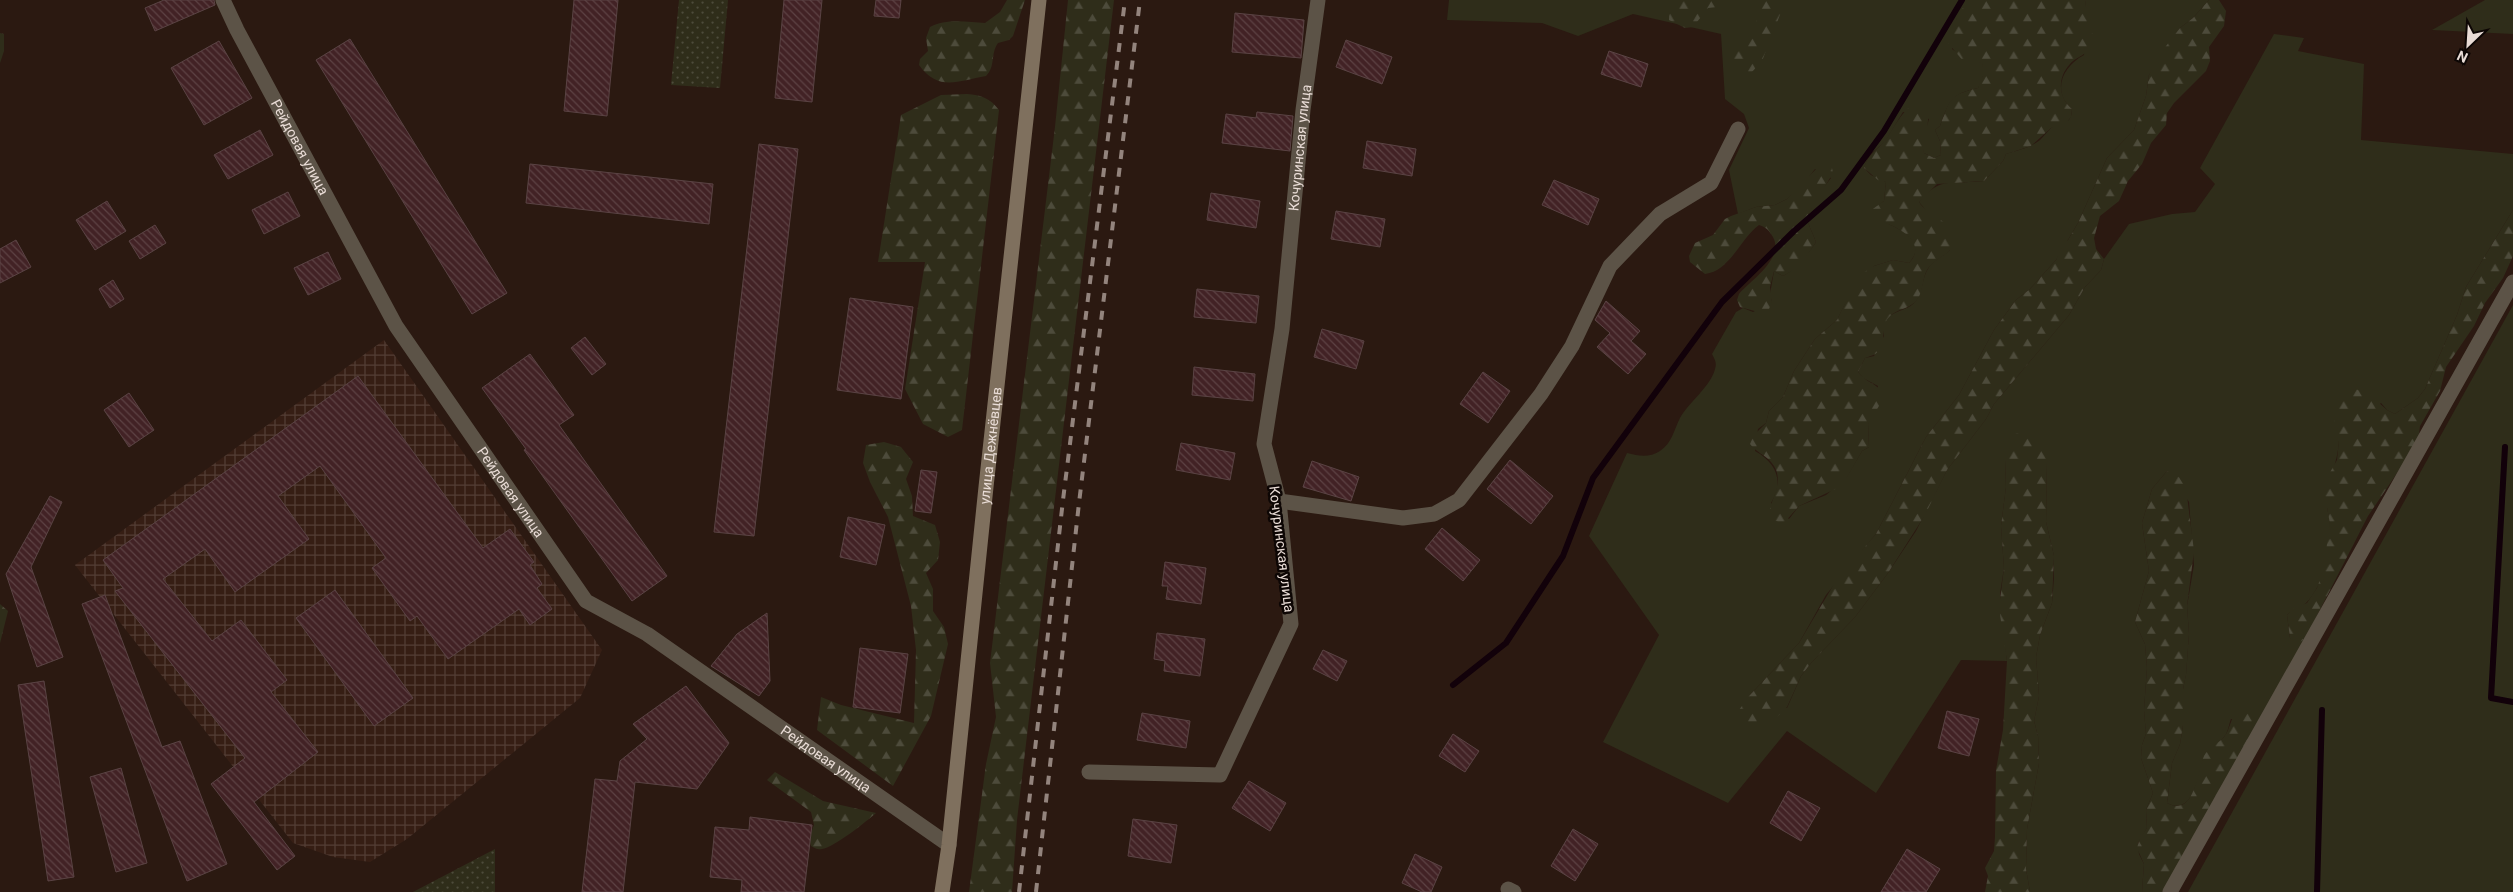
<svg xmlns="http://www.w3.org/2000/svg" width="2513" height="892" viewBox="0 0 2513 892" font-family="Roboto,sans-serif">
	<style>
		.industrial { fill: url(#industrial-grid) }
		.grass { fill: #2f2d1a }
		.forest { fill: url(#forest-firs) }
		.park { fill: url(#park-dots) }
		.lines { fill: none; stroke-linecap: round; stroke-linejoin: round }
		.stream { stroke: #12010a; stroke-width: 6 }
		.building { fill: url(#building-back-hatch); stroke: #5a4344 }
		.street { stroke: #5c5347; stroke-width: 15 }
		.secondary { stroke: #7f705e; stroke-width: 15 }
		.rail { stroke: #93847d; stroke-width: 4; stroke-dasharray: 9 9; stroke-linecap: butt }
		.labels { text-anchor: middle; stroke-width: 5; stroke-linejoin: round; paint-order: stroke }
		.street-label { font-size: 14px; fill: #e9dcd6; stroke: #0d0604 }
	</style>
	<defs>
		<pattern id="industrial-grid" width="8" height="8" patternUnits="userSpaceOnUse" patternTransform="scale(1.25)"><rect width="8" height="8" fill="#361e14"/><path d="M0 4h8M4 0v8" fill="none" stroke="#533e35"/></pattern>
		<pattern id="forest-firs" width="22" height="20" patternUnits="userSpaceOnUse" patternTransform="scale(1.25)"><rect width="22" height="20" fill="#2f2d1a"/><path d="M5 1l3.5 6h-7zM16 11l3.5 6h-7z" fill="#4d4b3b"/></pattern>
		<pattern id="park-dots" width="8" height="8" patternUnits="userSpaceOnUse" patternTransform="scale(1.25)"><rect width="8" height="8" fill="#2f2d1a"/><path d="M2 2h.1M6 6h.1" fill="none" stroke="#4d4b3b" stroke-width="1.8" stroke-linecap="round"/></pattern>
		<pattern id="building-back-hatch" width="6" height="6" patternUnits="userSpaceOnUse" patternTransform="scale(1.25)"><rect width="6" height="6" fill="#422225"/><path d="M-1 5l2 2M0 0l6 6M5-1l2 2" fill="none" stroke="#5d4244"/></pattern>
	</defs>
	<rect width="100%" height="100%" fill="#2b1911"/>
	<path class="industrial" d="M384 340 602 650 580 698 407 839 370 862 333 857 293 843 75 565Z"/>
	<g class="grass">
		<path d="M1449 0H1974L1971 1 1957 18 1952 49 1971 62 1976 61 1982 63C1985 72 1983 80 1978 88 1950 94 1949 102 1940 126L1935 130 1940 141 1941 155 1934 158 1924 153V135L1929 119 1903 112 1885 142 1869 155 1864 168 1871 175 1886 182 1884 201 1877 207 1882 221C1900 229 1929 241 1909 263L1893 260 1874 266 1845 304 1837 320 1815 339 1794 371 1783 397 1769 411 1766 423 1758 429 1755 451C1777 463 1784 482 1771 503L1789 519 1799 506 1826 495 1846 478 1862 451 1869 447 1868 424 1878 386 1863 378 1858 372 1865 358 1874 356 1884 336C1877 311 1905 313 1914 303 1924 292 1921 278 1929 267 1934 260 1944 256 1950 250L1943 223 1929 214 1919 202C1940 175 1954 185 1984 181L2003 161 2006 154C2018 150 2030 148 2040 140 2044 136 2047 132 2051 128 2062 120 2071 127 2072 109 2051 91 2063 66 2084 55L2086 0H2209L2193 18 2180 28 2149 75 2146 96 2134 130 2107 158 2078 223 2056 260 2030 289 2016 300 1994 330 1959 395 1926 437 1876 534 1826 595 1799 643 1749 696 1787 708 1801 676 1811 663 1855 617 1888 573 1916 531 1947 470 1986 419 1994 404 2069 315 2085 287 2101 270 2104 259 2129 224 2172 214 2195 212 2215 184 2200 168 2274 34 2304 38 2298 51 2364 64 2361 140 2513 154V210L2466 287 2457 315 2425 389 2418 398 2395 414 2387 410 2381 403 2339 441C2338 463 2327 482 2327 505 2327 511 2330 517 2330 524 2330 548 2325 585 2306 603 2301 608 2293 609 2287 615L2290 638 2305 639 2256 728 2231 719C2229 724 2228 733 2224 737 2217 746 2207 749 2203 760 2198 776 2193 817 2167 803L2172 763 2180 744 2183 725V689L2186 674 2189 634 2187 606 2194 565 2189 502 2167 471 2152 489 2142 523 2149 571 2135 622 2145 644 2147 668 2144 710 2146 734 2142 745 2141 758 2153 793 2146 810 2147 828 2138 843 2139 854 2144 864 2142 892H2030L2026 869 2027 829 2039 763 2038 736 2034 721 2039 696 2036 657 2040 635 2052 603 2054 578V556L2046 522 2047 461 2005 459 2006 487 2001 526 2004 568 2000 594 2007 661 1961 660 1876 793 1787 731 1728 803 1603 742 1659 635 1589 536 1627 453C1639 456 1649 458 1660 451 1672 443 1674 430 1680 418 1689 402 1711 386 1715 369 1717 363 1715 360 1712 354L1736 312 1743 308 1753 312 1772 302 1770 294 1774 271 1783 276C1796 269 1808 254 1816 242L1806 218 1820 192 1831 178 1815 169 1803 185 1787 199 1775 205 1756 207 1738 214 1729 170 1749 128 1744 114 1725 99 1721 34 1633 14 1578 36 1542 23 1447 20Z"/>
		<path d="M2485 0H2513V34L2432 30Z"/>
		<path d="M2513 305V892H2188Z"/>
	</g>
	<g class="forest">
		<path d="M1007 0H1025L1013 36 1009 40 998 43C990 54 996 66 986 76 957 81 939 92 919 65L920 59 928 51 926 38 930 27C946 18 968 22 985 23L1000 12Z"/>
		<path d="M1068 0H1114L1017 820 1012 892H969L986 764 996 717 990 663 1055 127Z"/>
		<path d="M1670 0H1722L1717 7 1708 8 1693 27 1685 28 1669 20Z"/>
		<path d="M1760 0H1782L1783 7 1762 61 1751 73 1743 77C1733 72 1729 68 1727 58L1731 50C1751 43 1760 20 1760 0Z"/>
		<path d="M1971 0H2086C2084 16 2095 29 2092 42 2089 55 2077 56 2070 64 2057 78 2058 97 2072 109L2071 117 2066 123 2051 128 2031 146 2006 154 2003 161 1984 181 1937 184 1919 202C1927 215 1953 223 1954 235 1957 253 1938 256 1929 267 1921 277 1925 292 1915 302 1908 309 1897 309 1889 317 1874 334 1897 349 1865 358L1858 372C1865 382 1876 383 1883 393L1882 401 1868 424 1869 447 1862 451 1842 486 1799 506 1783 524 1774 520 1769 513C1772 496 1786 479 1771 462 1765 455 1756 452 1750 444L1753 436 1766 423 1769 411 1783 397 1794 371 1815 339 1837 320 1858 276 1874 266 1893 260 1909 263C1930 241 1893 223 1873 220L1870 211 1884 201 1886 182 1878 180 1864 168C1868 154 1876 151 1885 141 1891 134 1913 86 1927 111 1931 119 1923 141 1924 153L1934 158 1941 155 1940 141 1935 130 1940 126C1950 100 1948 95 1978 88L1983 75 1982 63 1964 62 1948 43 1959 12Z"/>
		<path d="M2209 0H2219L2226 11 2224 26 2209 47 2210 61 2206 71 2174 103 2167 113 2166 125 2151 143 2142 164 2128 181 2119 201 2100 216 2094 238 2096 249 2104 259 2101 270 2085 287 2069 315 1994 404 1986 419 1947 470 1925 515 1888 573 1855 617 1811 663 1801 676 1787 707 1775 719 1760 727 1744 728 1739 710 1749 696 1799 643 1837 579 1876 534 1926 437 1959 395 1994 330 2016 300 2030 289 2056 260 2063 244 2068 240 2078 223 2107 158 2134 130 2146 96 2149 75 2156 59 2180 28 2193 18Z"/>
		<path d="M0 33 4 34V51L0 63Z"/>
		<path d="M967 94C981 95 990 98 999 110L962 430 948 437 923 424 905 389 925 262H878L901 115 941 95Z"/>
		<path d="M1820 165 1832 168 1833 173 1806 218 1816 242C1807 256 1799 268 1783 276L1774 271 1770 287 1772 302 1769 309 1762 313 1740 307 1737 300 1739 294C1751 280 1788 256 1771 234 1768 229 1765 227 1759 225 1740 239 1730 271 1705 274L1690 262 1689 256 1695 243 1713 235 1725 219 1731 216 1756 207 1775 205 1787 199Z"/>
		<path d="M2513 210V256L2503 278 2485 303 2474 326 2446 367 2440 391 2420 426 2418 442 2368 516 2305 639 2298 643 2290 638 2287 615 2293 609 2307 603 2317 588 2323 571 2330 524 2323 485 2337 460 2339 441 2334 423 2339 402 2352 388 2368 393 2387 410 2395 414 2418 398 2425 389 2457 315 2466 287Z"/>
		<path d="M2028 432 2038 438 2047 461 2046 522 2054 556 2052 603 2040 635 2036 657 2039 696 2034 721 2038 736 2039 763 2027 829 2026 869 2030 892H1985L1988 876 1985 868 1994 851 1995 837 1996 770 2003 730 2007 661 1999 608 2004 568 2001 526 2006 487 2005 459 2008 445 2015 434Z"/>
		<path d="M884 442 901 447 913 462 906 479 912 496 913 516 935 525 940 542 938 560 926 573 933 589V611L944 627 948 644 931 716 893 786 817 730 821 697 841 705 914 723 916 650 911 606 888 517 870 482 863 463 866 445Z"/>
		<path d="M2167 471 2179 477 2186 488 2194 551 2187 606 2189 634 2186 675 2183 689V725L2180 744 2172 763 2167 803C2195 818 2197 771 2204 756 2208 748 2218 744 2224 737 2231 729 2229 718 2239 711L2251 714 2256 728 2167 892H2142L2144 864 2137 848 2140 838 2147 828 2146 810 2153 793 2141 758 2142 745 2146 734 2144 710 2147 668 2145 644 2135 622 2149 571 2142 523 2152 489Z"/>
		<path d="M0 604 8 611 0 643Z"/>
		<path d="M775 772 823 801 876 813C867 821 833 848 822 849 817 850 815 848 811 846L809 838 814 825 811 812 767 780Z"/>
	</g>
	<g class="park">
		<path d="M679 0H728L720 88 671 85Z"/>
		<path d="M495 849V892H413Z"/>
	</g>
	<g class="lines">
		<g class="stream">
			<path d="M2505 447 2491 698 2513 702"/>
			<path d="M1453 685 1506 643 1563 556 1593 478 1722 302 1794 231 1841 190 1884 131 1962 0"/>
			<path d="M2317 892 2322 710"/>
		</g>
	</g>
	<g class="building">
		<path d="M164 0H214L215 5 155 31 145 8Z"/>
		<path d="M574 0H618L607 116 564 111Z"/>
		<path d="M784 0H822L812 102 775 98Z"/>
		<path d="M876 0H901L899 18 874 16Z"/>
		<path d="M1235 13 1304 20 1301 58 1232 52Z"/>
		<path d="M350 39 507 293 472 314 316 60Z"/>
		<path d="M1346 40 1392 57 1382 84 1336 67Z"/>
		<path d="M219 41 252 98 204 125 171 68Z"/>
		<path d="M1609 51 1648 64 1641 87 1601 74Z"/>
		<path d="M1257 112 1293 116 1290 151 1222 143 1226 114 1256 118Z"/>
		<path d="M260 130 273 155 228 179 214 155Z"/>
		<path d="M1367 141 1416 149 1412 176 1363 168Z"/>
		<path d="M759 144 798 149 754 536 714 532Z"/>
		<path d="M530 164 713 184 709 224 526 203Z"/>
		<path d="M1554 180 1599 199 1588 225 1542 205Z"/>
		<path d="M288 192 300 216 264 234 252 210Z"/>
		<path d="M1211 193 1260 201 1256 228 1207 220Z"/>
		<path d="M107 201 126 231 95 250 76 220Z"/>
		<path d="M1336 211 1385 219 1380 247 1331 239Z"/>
		<path d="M155 225 166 243 140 259 129 241Z"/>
		<path d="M16 240 31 267 0 283V249Z"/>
		<path d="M328 252 341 279 308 295 294 268Z"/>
		<path d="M113 280 124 299 110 308 99 289Z"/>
		<path d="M1197 289 1259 296 1256 323 1194 317Z"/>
		<path d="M850 298 913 307 901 399 837 390Z"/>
		<path d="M1606 301 1640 331 1631 341 1646 354 1628 374 1597 347 1610 333 1595 320Z"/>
		<path d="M1322 329 1364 341 1356 369 1314 357Z"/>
		<path d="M585 337 606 364 592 375 571 348Z"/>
		<path d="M530 354 574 415 559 425 667 576 632 601 524 450 526 449 482 388Z"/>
		<path d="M1194 367 1255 374 1253 401 1192 395Z"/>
		<path d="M1483 372 1510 391 1488 423 1460 404Z"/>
		<path d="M358 376 483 548 510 529 534 562 530 565 542 584 537 588 552 609 530 625 519 609 448 659 417 616 410 621 372 568 386 558 320 466 278 496 309 539 235 592 205 549 163 579 212 641 241 620 287 680 271 692 318 752 254 802 295 856 277 870 211 784 245 758 115 591 123 588 103 560Z"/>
		<path d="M129 393 154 430 129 447 104 410Z"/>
		<path d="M1181 443 1235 453 1230 480 1176 470Z"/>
		<path d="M1510 460 1553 496 1531 524 1487 489Z"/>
		<path d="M1312 461 1359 477 1351 501 1303 487Z"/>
		<path d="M921 470 937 472 931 513 915 511Z"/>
		<path d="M50 496 62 502 31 567 63 657 37 667 6 574Z"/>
		<path d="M848 517 885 525 876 565 840 557Z"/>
		<path d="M1442 528 1480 560 1463 581 1425 549Z"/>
		<path d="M1165 562 1206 568 1201 604 1166 599 1168 586H1162Z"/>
		<path d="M335 590 413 698 374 726 296 618Z"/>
		<path d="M105 595 162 747 180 741 227 864 187 881 82 604Z"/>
		<path d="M767 613 770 681 759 696 711 666 737 634Z"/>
		<path d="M1157 633 1205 639 1200 676 1164 671 1165 661 1154 659Z"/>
		<path d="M860 648 908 654 900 713 853 707Z"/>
		<path d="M1323 650 1347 661 1337 681 1313 669Z"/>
		<path d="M44 681 74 877 48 881 18 685Z"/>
		<path d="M686 686 729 743 697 789 635 782 623 892H582L595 779 617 781 620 761 647 739 633 724Z"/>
		<path d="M1947 711 1979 719 1969 756 1938 748Z"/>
		<path d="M1142 713 1190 721 1186 748 1137 740Z"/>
		<path d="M1453 734 1479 751 1465 772 1439 756Z"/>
		<path d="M121 768 147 863 116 872 90 777Z"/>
		<path d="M1249 781 1286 803 1270 831 1232 808Z"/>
		<path d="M1788 791 1820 808 1801 841 1770 823Z"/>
		<path d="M750 817 812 825 804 892H741L742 880 710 877 715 827 749 830Z"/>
		<path d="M1133 819 1177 825 1171 863 1128 856Z"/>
		<path d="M1573 829 1598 844 1575 881 1551 866Z"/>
		<path d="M1907 849 1940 869 1926 892H1881Z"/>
		<path d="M1415 854 1442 867 1431 892H1422L1402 883Z"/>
	</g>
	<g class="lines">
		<g class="street">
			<path id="s1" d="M223 0 237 30 396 326 586 601 647 634 949 845"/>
			<path d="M1279 501 1403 518 1434 514 1459 500 1541 394 1572 346 1610 266 1660 214 1711 183 1738 129"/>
			<path id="s2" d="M1089 772 1220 775 1291 624 1279 501 1264 444 1282 329 1303 110 1318 0"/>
			<path d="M1508 889 1514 892"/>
			<path d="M2170 892 2513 282"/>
		</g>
		<path class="secondary" id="s3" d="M942 892 949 845 986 487 1039 0"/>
		<g class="rail">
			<path d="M1019 892 1063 500 1125 0"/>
			<path d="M1036 892 1079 503 1140 0"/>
		</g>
	</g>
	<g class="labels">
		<g class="street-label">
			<text dy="5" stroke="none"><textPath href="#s1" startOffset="166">Рейдовая улица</textPath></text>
			<text dy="5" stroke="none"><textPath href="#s2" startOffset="779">Кочуринская улица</textPath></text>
			<text dy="5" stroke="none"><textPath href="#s3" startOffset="449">улица Дежнёвцев</textPath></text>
			<text dy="5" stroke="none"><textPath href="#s1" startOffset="571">Рейдовая улица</textPath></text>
			<text transform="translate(1282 549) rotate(83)" y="5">Кочуринская улица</text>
			<text dy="5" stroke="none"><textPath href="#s1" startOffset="991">Рейдовая улица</textPath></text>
		</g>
	</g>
	<g transform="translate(2468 45) rotate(205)" stroke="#0d0604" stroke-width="4" paint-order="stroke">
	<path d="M0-4L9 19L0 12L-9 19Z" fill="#e9dcd6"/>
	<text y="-8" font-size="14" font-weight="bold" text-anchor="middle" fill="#e9dcd6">N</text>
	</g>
</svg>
